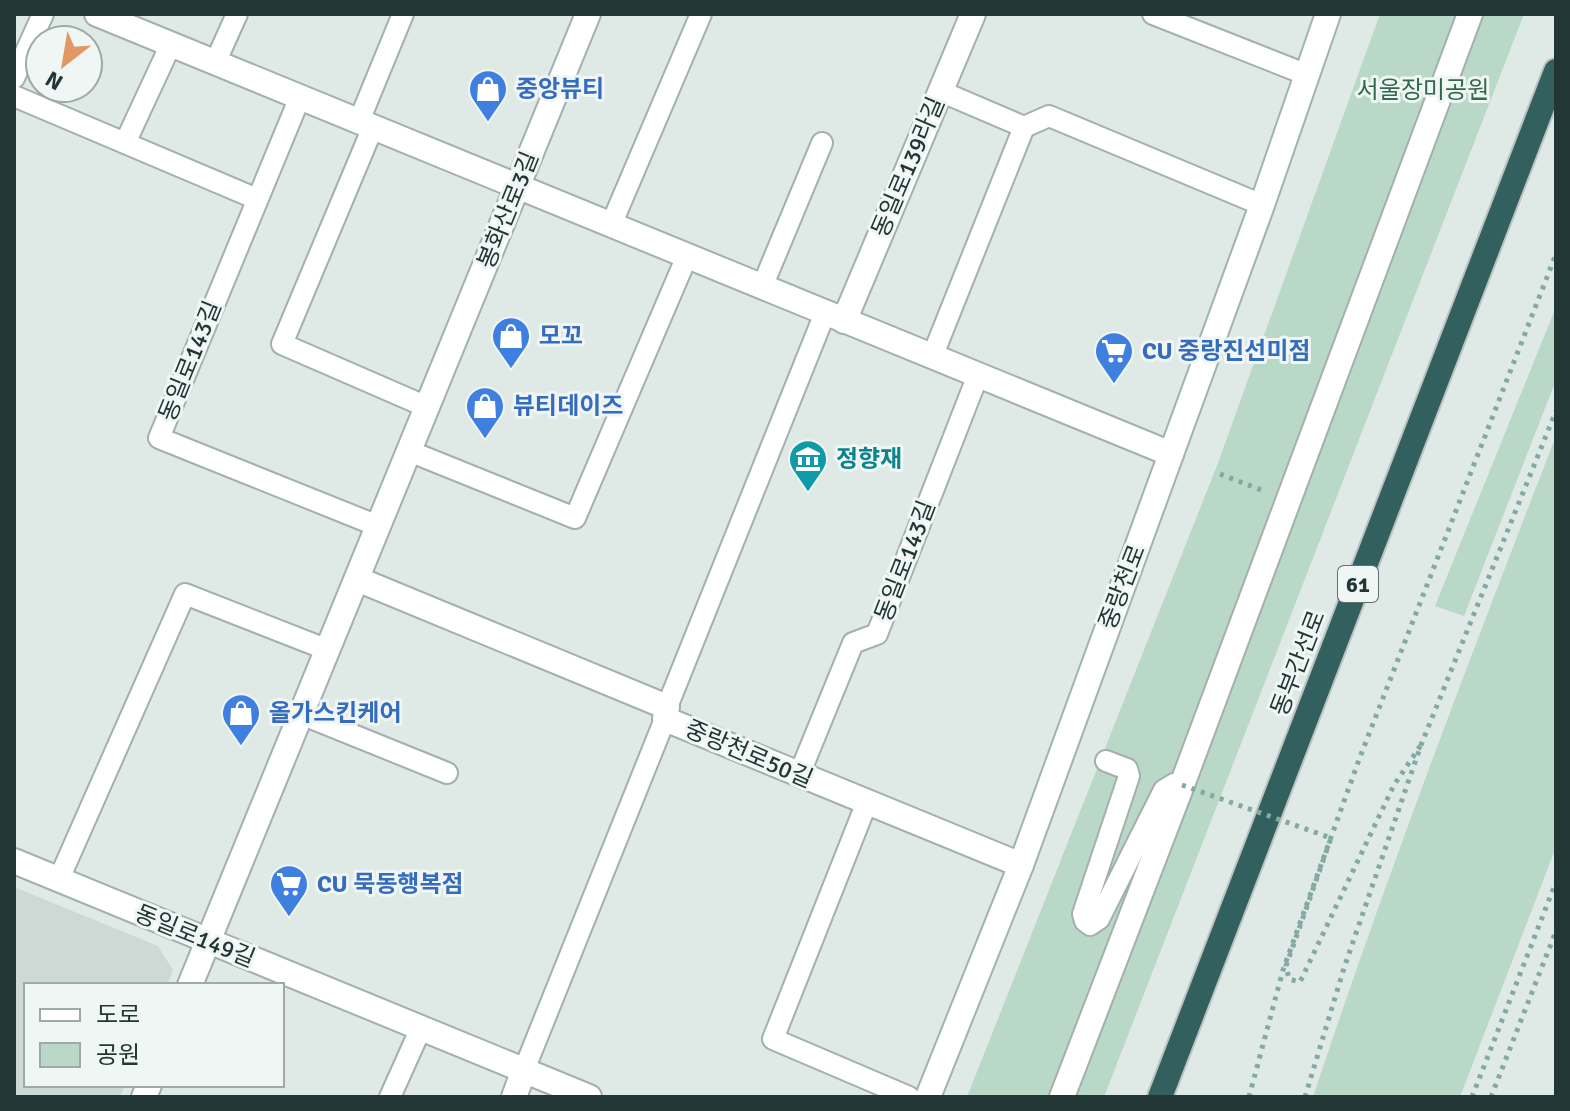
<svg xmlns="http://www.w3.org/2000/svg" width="1570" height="1111" viewBox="0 0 1570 1111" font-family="Signika,'Noto Sans KR',sans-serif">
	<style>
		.built { fill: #ced8d5 }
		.green { fill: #bad8c7 }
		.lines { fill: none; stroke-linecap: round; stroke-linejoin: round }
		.lane-casing { stroke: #a3b0ad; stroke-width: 24 }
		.street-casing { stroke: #a3b0ad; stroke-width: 28 }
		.secondary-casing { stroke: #a0b3af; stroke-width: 28 }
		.highway-casing { stroke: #bdc3c2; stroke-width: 28 }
		.path { stroke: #83a9a3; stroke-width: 5; stroke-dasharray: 4 6; stroke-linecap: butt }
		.lane { stroke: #fff; stroke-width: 20 }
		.street { stroke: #fff; stroke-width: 24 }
		.secondary { stroke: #fff; stroke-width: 24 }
		.highway { stroke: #31605e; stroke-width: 24 }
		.path-bridge { stroke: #83a9a3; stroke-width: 5; stroke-dasharray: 4 6; stroke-linecap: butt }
		.labels { text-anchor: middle; stroke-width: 6; stroke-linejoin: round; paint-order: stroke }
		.shield { fill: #eff6f4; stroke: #60706e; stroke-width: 2 }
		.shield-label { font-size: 22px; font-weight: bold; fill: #223735 }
		.shop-label { font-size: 24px; font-weight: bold; fill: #366cbe; stroke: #eff6f4; text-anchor: start }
		.park-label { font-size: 24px; fill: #316950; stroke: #eff6f4 }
		.street-label { font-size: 24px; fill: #223735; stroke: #eff6f4 }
		.culture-label { font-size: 24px; font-weight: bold; fill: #0d838f; stroke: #eff6f4; text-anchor: start }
	</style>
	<rect width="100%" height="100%" fill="#dfe9e6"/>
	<path class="built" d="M14 887 158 946 173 970 167 985H26V1085H125L120 1097H14Z"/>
	<g class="green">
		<path d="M1380 14H1524L1104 1097H967L1218 463Z"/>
		<path d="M1556 307V380L1464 616 1435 606Z"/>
		<path d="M1556 436V847L1460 1097H1313C1387 874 1471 655 1556 436Z"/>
	</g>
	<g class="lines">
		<defs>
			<g id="lane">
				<path d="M1153 14 1305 74"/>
				<path d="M215 63 237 14"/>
				<path d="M14 78 43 14"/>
				<path d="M14 96 257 199"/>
				<path d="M300 97 159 438 378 526"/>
				<path d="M359 121 403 14"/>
				<path d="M373 127 282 344 427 407"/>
				<path d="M1024 127 1049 116 1262 205"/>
				<path d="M125 143 171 44"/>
				<path d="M611 225 701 14"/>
				<path d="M762 287 822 143"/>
				<path d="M932 357 1024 127 940 91"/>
				<path d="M409 451 575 518 687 256"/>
				<path d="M667 707 825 313"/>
				<path d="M301 714 447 773"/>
				<path d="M1106 761 1127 769 1129 776 1083 914 1085 921 1090 925 1099 919 1164 790 1174 784 1182 785"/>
				<path d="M799 775 853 643 877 634 978 375"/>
				<path d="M867 802 773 1039 909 1097"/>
				<path d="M59 879 185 594 328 650"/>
				<path d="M524 1070 665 719"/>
				<path d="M390 1097 421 1028"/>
			</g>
			<g id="street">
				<path d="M97 14 1171 454"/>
				<path d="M844 321 973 14"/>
				<path d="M357 579 667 707 665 719 1021 865"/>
				<path d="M14 861 589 1097"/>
				<path d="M190 985 588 14"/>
				<path d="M144 1097 149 1085"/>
				<path d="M514 1097 524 1070"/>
				<path d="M1062 1097 1182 785 1470 14"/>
			</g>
			<path id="secondary" d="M928 1097 1021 865 1262 205 1328 14"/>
			<path id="highway" d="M1160 1097 1556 71"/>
		</defs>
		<use href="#lane" class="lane-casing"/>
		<use href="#street" class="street-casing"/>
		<use href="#secondary" class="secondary-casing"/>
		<use href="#highway" class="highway-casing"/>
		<g class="path">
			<path d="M1220 474 1264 491"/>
			<path d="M1249 1097 1283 970 1360 757 1556 254"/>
			<path d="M1305 1097 1344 968 1421 745 1556 411"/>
			<path d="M1472 1097 1556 882"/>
			<path d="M1491 1097 1556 931"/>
		</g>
		<use href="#lane" class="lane"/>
		<use href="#street" class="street"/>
		<use href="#secondary" class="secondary"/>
		<use href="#highway" class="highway"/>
		<path class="path-bridge" d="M1182 785 1331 838 1286 966 1289 979 1300 982 1394 785 1421 745"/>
	</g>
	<defs>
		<symbol id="shop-pin" viewBox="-11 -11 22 30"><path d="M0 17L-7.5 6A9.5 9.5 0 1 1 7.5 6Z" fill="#3f7fe0" stroke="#eff6f4"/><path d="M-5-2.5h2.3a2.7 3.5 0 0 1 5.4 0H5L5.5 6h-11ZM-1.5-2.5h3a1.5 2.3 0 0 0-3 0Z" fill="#fff"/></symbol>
		<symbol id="supermarket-pin" viewBox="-11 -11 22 30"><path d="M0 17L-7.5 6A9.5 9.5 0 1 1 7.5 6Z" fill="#3f7fe0" stroke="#eff6f4"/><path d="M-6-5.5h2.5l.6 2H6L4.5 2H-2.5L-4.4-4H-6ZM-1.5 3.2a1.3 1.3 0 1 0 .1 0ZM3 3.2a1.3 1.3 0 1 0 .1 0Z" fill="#fff"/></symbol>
		<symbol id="museum-pin" viewBox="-11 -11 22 30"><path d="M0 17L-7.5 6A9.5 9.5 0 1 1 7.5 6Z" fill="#0f9aa8" stroke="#eff6f4"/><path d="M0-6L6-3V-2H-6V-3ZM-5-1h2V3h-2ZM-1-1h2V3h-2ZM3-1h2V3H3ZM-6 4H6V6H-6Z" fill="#fff"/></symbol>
	</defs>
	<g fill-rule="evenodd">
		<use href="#shop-pin" x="466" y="67" width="44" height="60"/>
		<use href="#shop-pin" x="489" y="314" width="44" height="60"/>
		<use href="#supermarket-pin" x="1092" y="329" width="44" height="60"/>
		<use href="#shop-pin" x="463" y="384" width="44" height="60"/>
		<use href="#museum-pin" x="786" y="437" width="44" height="60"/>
		<use href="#shop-pin" x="219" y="691" width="44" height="60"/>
		<use href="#supermarket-pin" x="267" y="862" width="44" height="60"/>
	</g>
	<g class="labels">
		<rect class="shield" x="1338" y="566" width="40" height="36" rx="6"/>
		<g class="shield-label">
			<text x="1358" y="592">61</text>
		</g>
		<g class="shop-label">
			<text x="516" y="97">중앙뷰티</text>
			<text x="539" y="344">모꼬</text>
			<text x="1142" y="359">CU 중랑진선미점</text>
			<text x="513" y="414">뷰티데이즈</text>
			<text x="269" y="721">올가스킨케어</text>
			<text x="317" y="892">CU 묵동행복점</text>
		</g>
		<g class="park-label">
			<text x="1423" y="98">서울장미공원</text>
		</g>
		<g class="street-label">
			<text transform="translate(908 167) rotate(-67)" y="8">동일로139라길</text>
			<text transform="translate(508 210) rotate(-68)" y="8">봉화산로3길</text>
			<text transform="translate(190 361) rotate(-68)" y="8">동일로143길</text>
			<text transform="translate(905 561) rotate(-69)" y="8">동일로143길</text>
			<text transform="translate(1122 587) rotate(-69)" y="8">중랑천로</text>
			<text transform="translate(1298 663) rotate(-69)" y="8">동부간선로</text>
			<text transform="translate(749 754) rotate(23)" y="8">중랑천로50길</text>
			<text transform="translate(195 936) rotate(22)" y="8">동일로149길</text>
		</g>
		<g class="culture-label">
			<text x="836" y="467">정향재</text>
		</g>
	</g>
	<rect width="1570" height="1111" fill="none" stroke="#223735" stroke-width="32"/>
	<rect x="24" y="983" width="260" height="104" fill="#eff6f4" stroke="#9daaa8" stroke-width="2"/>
	<rect x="40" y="1009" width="40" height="12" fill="#ffffff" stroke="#9daaa8" stroke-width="2"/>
	<text x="96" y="1023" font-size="24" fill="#223735">도로</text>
	<rect x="40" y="1043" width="40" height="24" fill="#bad8c7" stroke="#9daaa8" stroke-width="2"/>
	<text x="96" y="1063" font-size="24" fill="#223735">공원</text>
	<g transform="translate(64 64) rotate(211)"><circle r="38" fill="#eff6f4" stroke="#9daaa8" stroke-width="2"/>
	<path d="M0-6L14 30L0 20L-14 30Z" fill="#e39763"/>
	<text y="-12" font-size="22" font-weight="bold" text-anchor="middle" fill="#223735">N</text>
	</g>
</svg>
